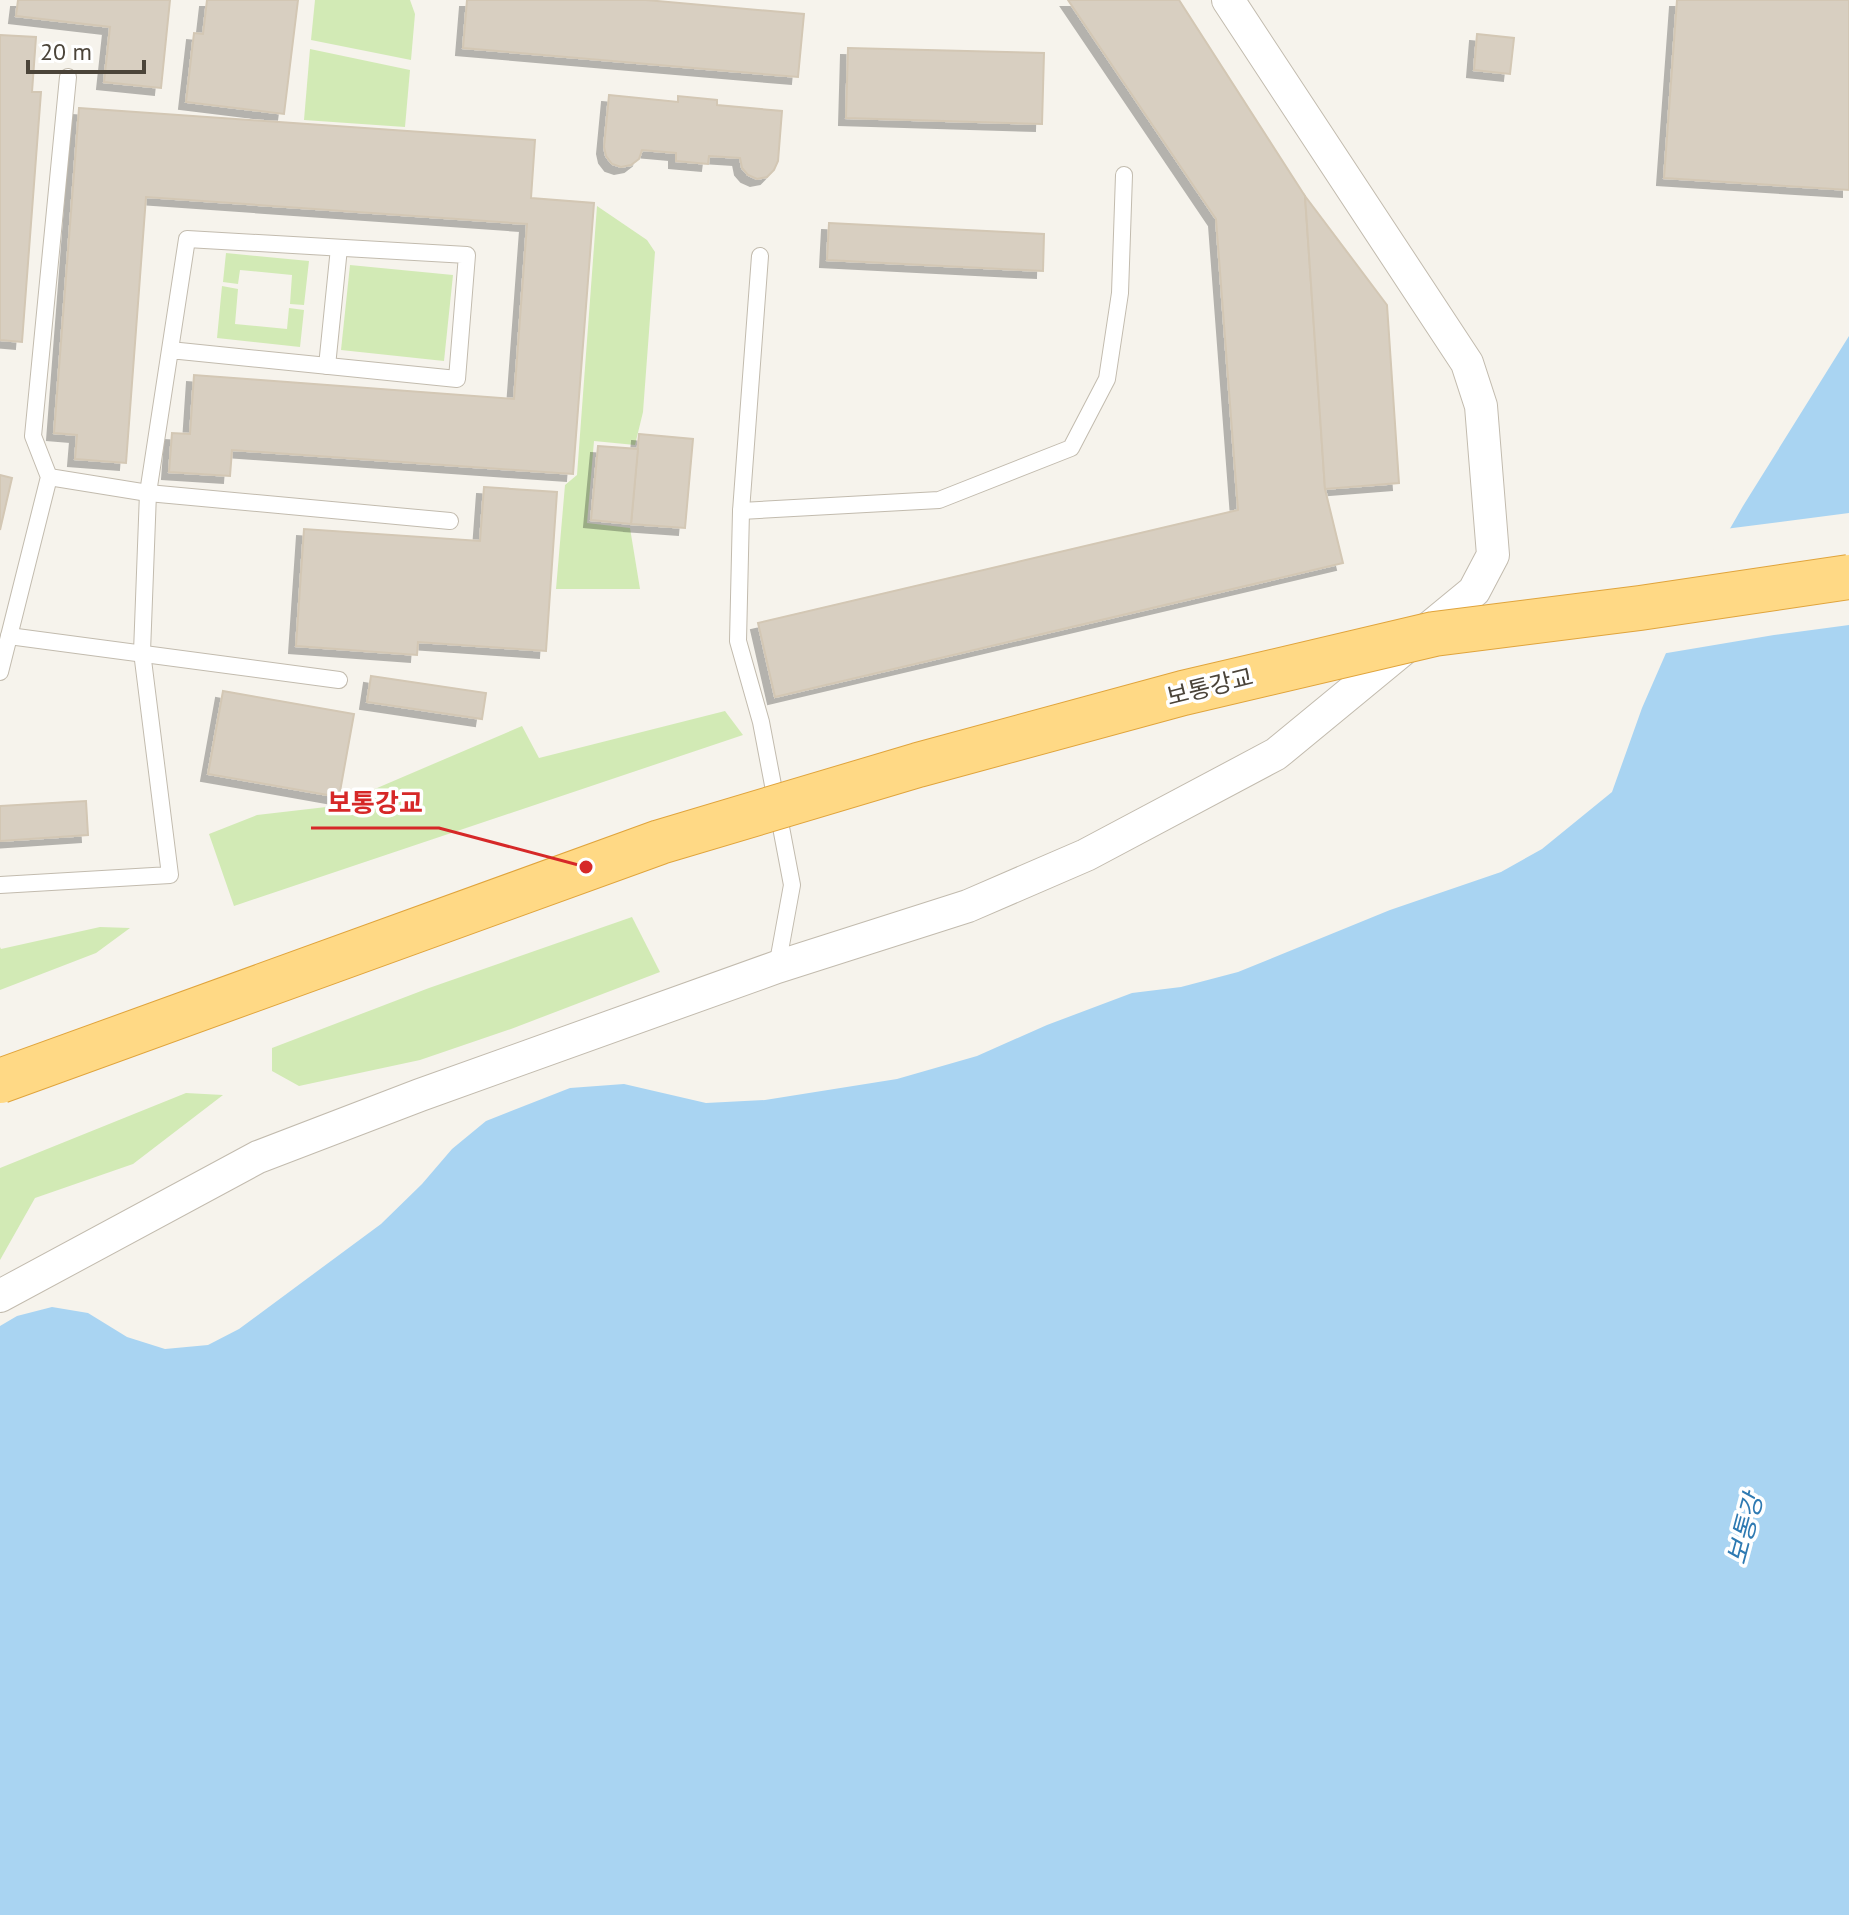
<svg xmlns="http://www.w3.org/2000/svg" width="1849" height="1915" viewBox="0 0 1849 1915" font-family="'PT Sans','Noto Sans KR',sans-serif">
	<style>
		.green { fill: #d2eab5 }
		.water { fill: #a9d4f2 }
		.pier { fill: #f6f3ec }
		.building { fill: #d8cfc1; stroke: #d3c7b4; stroke-width: 2; filter: url(#shadow) }
		.lines { fill: none; stroke-linecap: round; stroke-linejoin: round }
		.service-casing { stroke: #c2bbae; stroke-width: 18 }
		.minor-casing { stroke: #c2bbae; stroke-width: 34 }
		.service { stroke: #fff; stroke-width: 16 }
		.minor { stroke: #fff; stroke-width: 32 }
		.trunk-bridge-casing { stroke: #e0a43c; stroke-width: 46; stroke-linecap: butt }
		.trunk-bridge { stroke: #ffd985; stroke-width: 44 }
		.labels { text-anchor: middle; stroke-width: 7; stroke-linejoin: round; paint-order: stroke }
		.street-label { font-size: 24px; fill: #4b4439; stroke: #fff }
		.water-label { font-size: 26px; font-style: italic; fill: #2e7ab2; stroke: #fff }
		.leader { fill: none; stroke: #d62828; stroke-width: 3 }
		.callout-dot { fill: #d62828; stroke: #fff; stroke-width: 3 }
		.callout-label { font-size: 26px; text-anchor: middle; font-weight: bold; fill: #d62828; stroke: #fff; stroke-width: 7; stroke-linejoin: round; paint-order: stroke }
	</style>
	<defs>
		<filter id="shadow"><feDropShadow dx="-7" dy="7" stdDeviation="0" flood-color="#0004"/></filter>
	</defs>
	<rect width="100%" height="100%" fill="#f6f3ec"/>
	<g class="green">
		<path d="M315 0H410L415 14 411 60 311 40Z"/>
		<path d="M310 49 410 70 405 127 304 120Z"/>
		<path d="M597 206 647 240 655 252 643 412 635 445 594 441 587 523 630 528 640 589H556L565 485 577 475Z"/>
		<path d="M226 253 309 261 304 305 290 304 292 275 240 270 238 284 223 282Z"/>
		<path d="M350 265 453 275 444 361 341 350Z"/>
		<path d="M222 286 238 289 235 324 287 329 289 308 304 310 300 347 217 338Z"/>
		<path d="M725 711 743 735 234 906 209 834 257 815 335 806 522 726 539 758Z"/>
		<path d="M632 917 660 972 511 1029 420 1060 299 1086 272 1071V1048L429 988Z"/>
		<path d="M100 927 130 928 96 953 0 990V947L1 949Z"/>
		<path d="M186 1093 223 1095 133 1164 35 1198 0 1260V1168Z"/>
	</g>
	<path class="water" d="M1849 336V1915H0V1326L17 1316 52 1307 88 1313 127 1337 165 1349 208 1345 239 1329 381 1224 422 1184 452 1149 486 1121 570 1088 624 1084 706 1103 765 1100 897 1079 977 1056 1047 1025 1132 993 1181 987 1238 972 1390 910 1501 872 1542 849 1612 792 1642 708 1690 598 1743 506Z"/>
	<path class="pier" d="M1849 513V625L1774 635 1661 654 1686 596 1725 529Z"/>
	<g class="building">
		<path d="M18 0H170L161 88 104 82 110 27 16 16Z"/>
		<path d="M207 0H298L284 114 186 102 194 33 203 34Z"/>
		<path d="M467 0H646L804 14 798 77 463 48Z"/>
		<path d="M1068 0H1179L1305 196 1325 489 1343 563 775 697 758 623 1238 510 1216 219Z"/>
		<path d="M1677 0H1849V190L1664 178Z"/>
		<path d="M1477 34 1514 38 1510 74 1474 70Z"/>
		<path d="M0 35 36 37 32 92H41L22 342 0 340Z"/>
		<path d="M848 48 1044 53 1042 124 846 118Z"/>
		<path d="M609 95 678 102V96L717 100V105L782 111 778 161 774 170 767 177 757 179 748 175 742 168 740 158 709 156 708 164 676 161V153L642 150 639 159 631 165 621 167 612 164 606 156 604 147Z"/>
		<path d="M79 108 535 140 531 198 594 203 573 474 232 450 230 476 169 472 172 433 190 434 194 375 514 399 527 224 146 197 126 463 75 459 77 435 54 433Z"/>
		<path d="M1305 196 1387 305 1399 483 1325 489Z"/>
		<path d="M829 223 1044 234 1043 271 827 260Z"/>
		<path d="M639 434 693 439 685 528 631 524Z"/>
		<path d="M598 446 638 449 631 524 591 520Z"/>
		<path d="M0 475 12 478 0 530Z"/>
		<path d="M484 487 557 492 546 651 418 642 417 655 296 646 304 529 480 541Z"/>
		<path d="M371 676 486 693 482 719 367 702Z"/>
		<path d="M223 691 354 714 339 797 208 774Z"/>
		<path d="M86 801 88 835 0 841V806Z"/>
	</g>
	<g class="lines">
		<defs>
			<g id="service">
				<path d="M760 256 741 511 738 641 761 722 792 885 777 967"/>
				<path d="M327 366 339 248"/>
				<path d="M49 477 148 493 450 521"/>
				<path d="M741 511 939 500 1071 448 1107 379 1120 293 1124 175"/>
				<path d="M9 636 339 680"/>
				<path d="M0 672 49 477 33 436 68 77"/>
				<path d="M0 885 170 875 142 652 148 493 187 239 467 255 457 379 170 350"/>
			</g>
			<path id="minor" d="M0 1296 258 1157 420 1095 777 967 968 906 1086 855 1276 754 1474 591 1493 555 1481 406 1467 363 1228 0"/>
		</defs>
		<use href="#service" class="service-casing"/>
		<use href="#minor" class="minor-casing"/>
		<use href="#service" class="service"/>
		<use href="#minor" class="minor"/>
		<defs>
			<path id="trunk-bridge" d="M0 1081 660 842 918 765 1183 693 1434 634 1640 608 1849 577"/>
		</defs>
		<use href="#trunk-bridge" class="trunk-bridge-casing"/>
		<use href="#trunk-bridge" class="trunk-bridge"/>
	</g>
	<g class="labels">
		<g class="street-label">
			<text transform="translate(1210 687) rotate(-14)" y="8">보통강교</text>
		</g>
		<g class="water-label">
			<text transform="translate(1745 1529) rotate(-75)" y="9">보통강</text>
		</g>
	</g>
	<path class="leader" d="M586 867L439 828H311"/>
	<circle class="callout-dot" cx="586" cy="867" r="8"/>
	<g class="callout-label">
		<text x="375" y="812">보통강교</text>
	</g>
	<path d="M28 60v12h116v-12" fill="none" stroke="#4b4439" stroke-width="4"/>
	<text x="40" y="60" font-size="24" fill="#4b4439" stroke="#ffffff" stroke-width="6" paint-order="stroke">20 m</text>
</svg>
